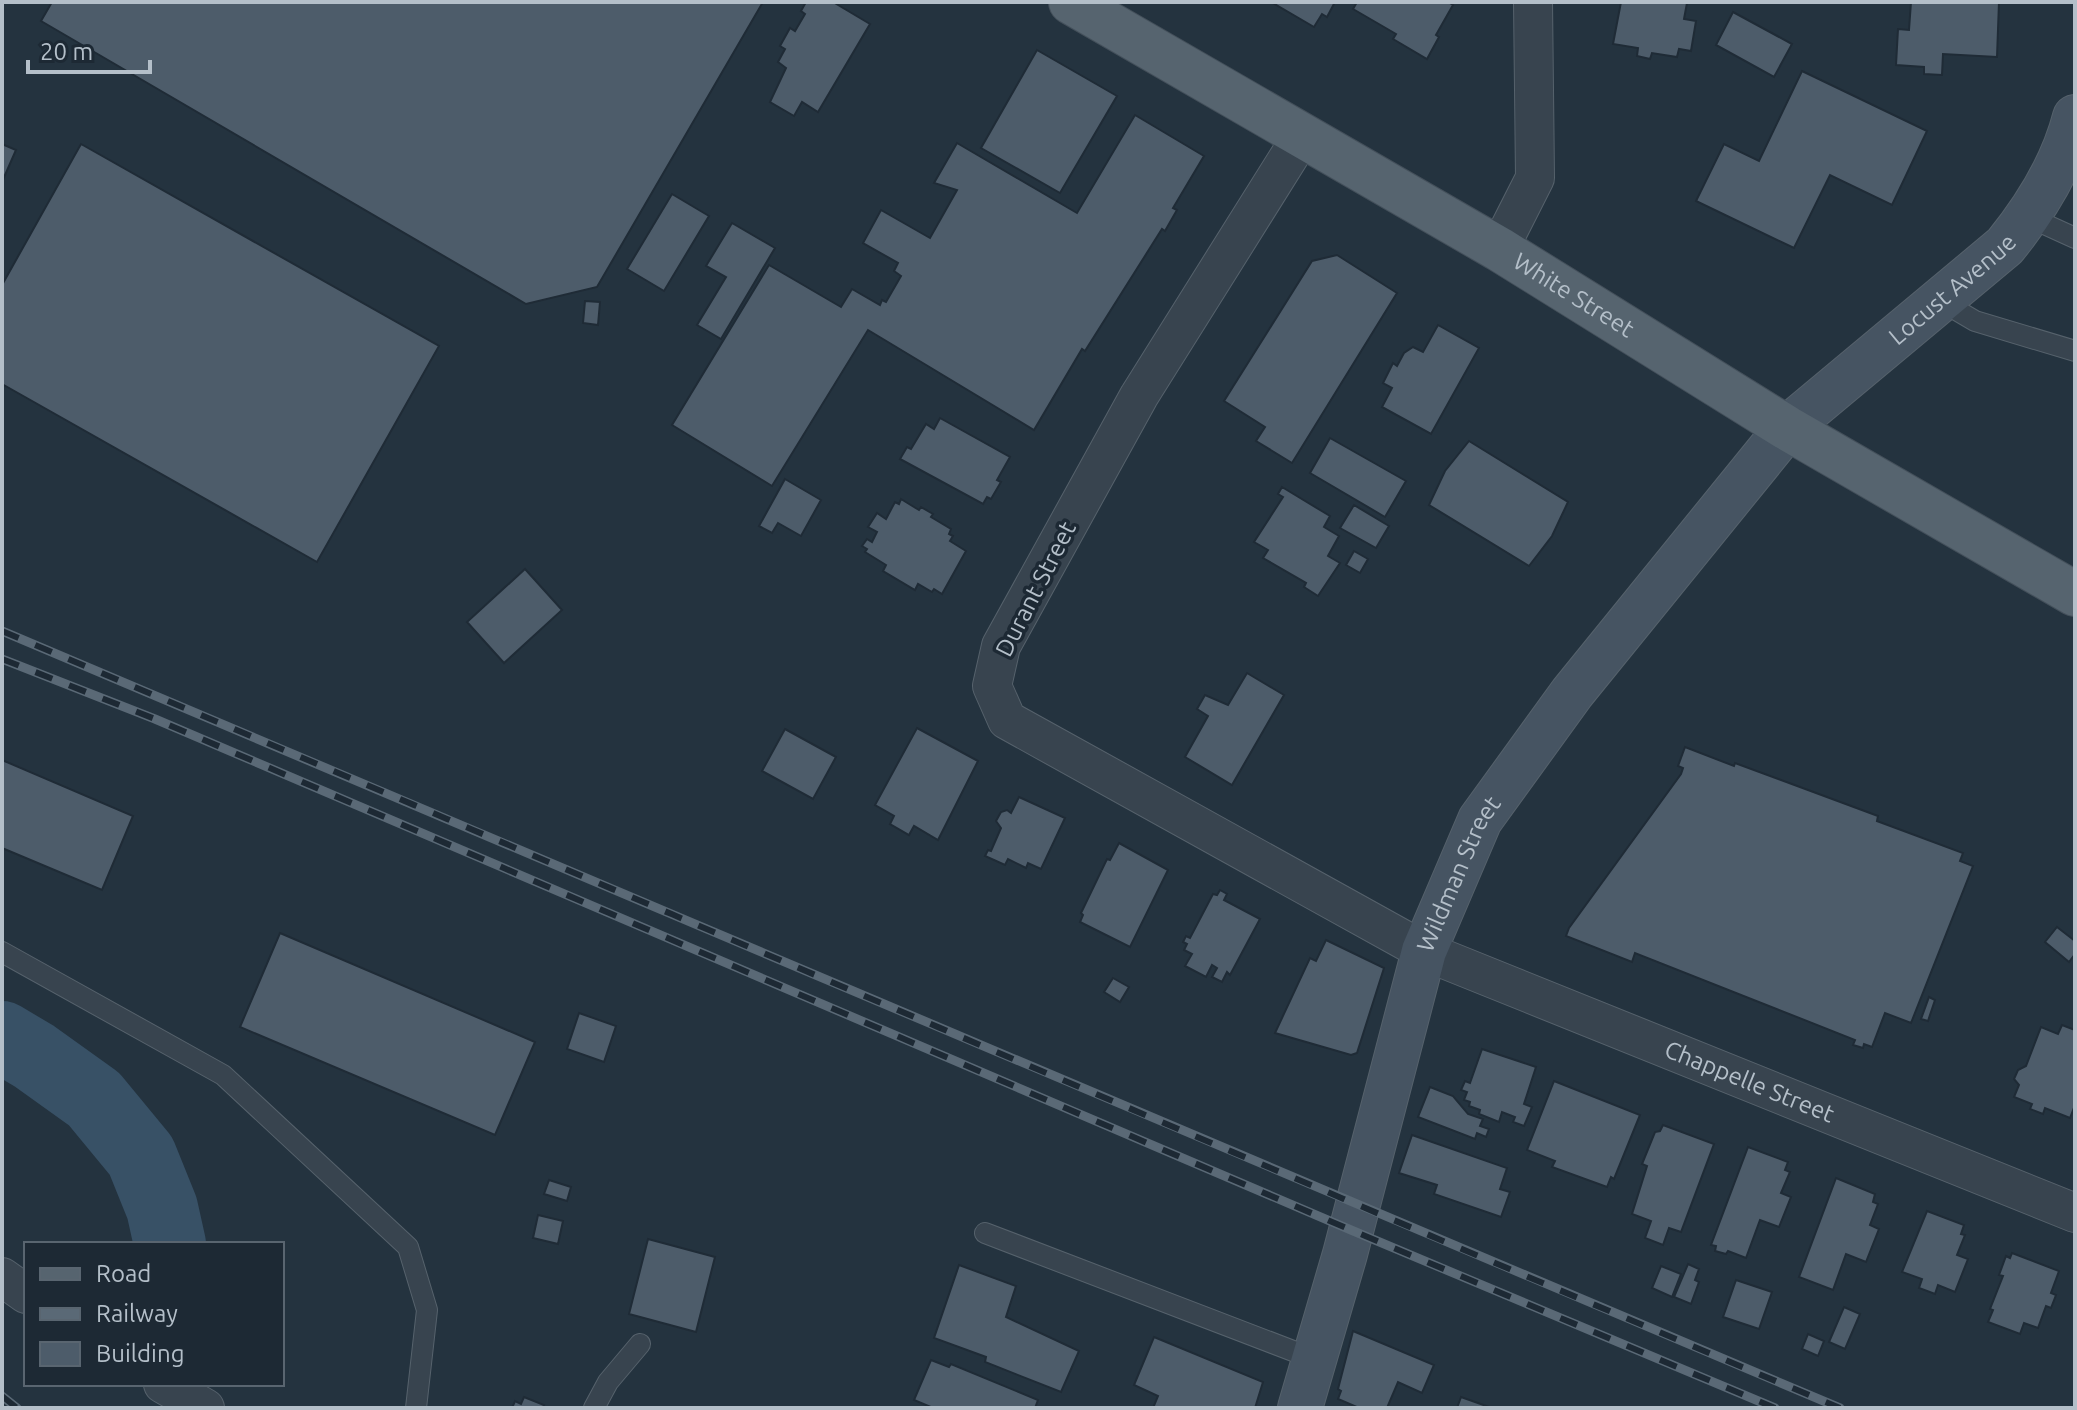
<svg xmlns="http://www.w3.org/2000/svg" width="2077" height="1410" viewBox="0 0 2077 1410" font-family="Ubuntu,sans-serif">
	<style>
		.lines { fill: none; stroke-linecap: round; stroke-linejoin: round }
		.river { stroke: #385166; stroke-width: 72 }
		.building { fill: #4d5c6a; stroke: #1f2b36; stroke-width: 2 }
		.lane-casing { stroke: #56626c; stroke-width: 22 }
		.street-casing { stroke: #56626c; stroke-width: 40 }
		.secondary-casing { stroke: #56626c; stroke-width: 46 }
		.primary-casing { stroke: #44505b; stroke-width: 46 }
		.lane { stroke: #38444f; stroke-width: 20 }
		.street { stroke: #38444f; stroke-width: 38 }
		.secondary { stroke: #465462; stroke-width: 44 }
		.primary { stroke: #56646f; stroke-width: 44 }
		.rail-casing { stroke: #5a6976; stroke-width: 9 }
		.rail { stroke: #1d2934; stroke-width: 6; stroke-dasharray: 18; stroke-linecap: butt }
		.labels { text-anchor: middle; stroke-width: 7; stroke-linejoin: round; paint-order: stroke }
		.street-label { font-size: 24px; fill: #b4bfc9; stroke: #1d2934 }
	</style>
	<rect width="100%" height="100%" fill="#24333f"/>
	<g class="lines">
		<path class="river" d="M2 1037 34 1056 94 1099 141 1156 162 1208 170 1244"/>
	</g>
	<g class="building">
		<path d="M52 2H763L597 287 526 304 41 21Z"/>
		<path d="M806 2H833L870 24 818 112 802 102 794 116 770 102 786 68 778 62 785 49 780 46 790 28 795 31 805 14 801 11Z"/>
		<path d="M1335 2 1327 17 1322 14 1314 27 1273 3Z"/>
		<path d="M1357 2H1448L1453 5 1436 35 1439 37 1427 59 1393 39 1396 34 1353 9Z"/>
		<path d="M1621 2 1687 3 1684 19 1696 21 1691 51 1679 49 1677 57 1652 53 1650 59 1637 56 1638 48 1613 44Z"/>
		<path d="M1911 2H1999L1997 57 1943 54 1942 75 1924 74V67L1896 65 1898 29 1909 30Z"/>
		<path d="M1733 12 1792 44 1774 77 1716 45Z"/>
		<path d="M1037 50 1117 96 1060 193 981 148Z"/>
		<path d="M1802 71 1927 131 1892 205 1830 175 1794 248 1696 201 1724 144 1759 161Z"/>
		<path d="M1135 115 1204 156 1173 208 1177 210 1165 231 1162 229 1085 351 1082 349 1034 430 868 330 772 486 672 425 769 265 841 307 852 289 880 305 882 300 886 302 901 276 894 271 898 263 863 243 881 210 930 238 957 190 934 183 957 143 1077 213Z"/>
		<path d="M2 144 16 150 2 182Z"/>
		<path d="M81 144 439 346 317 562 2 384V285Z"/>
		<path d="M672 194 709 216 664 291 627 269Z"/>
		<path d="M732 223 775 248 721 339 697 325 726 277 706 266Z"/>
		<path d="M1337 255 1397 293 1292 463 1256 441 1265 427 1224 401 1312 261Z"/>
		<path d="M585 301 600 302 598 325 583 323Z"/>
		<path d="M1438 325 1479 348 1431 434 1382 407 1392 388 1383 383 1393 363 1397 366 1404 353 1413 347 1423 352Z"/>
		<path d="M940 418 1010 457 997 480 1001 482 991 499 987 497 983 504 900 459 907 447 911 449 926 424 934 429Z"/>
		<path d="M1330 438 1406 481 1385 517 1310 473Z"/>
		<path d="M1469 441 1568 502 1552 536 1529 566 1429 505 1445 471Z"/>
		<path d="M785 479 821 500 801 536 778 523 772 533 759 526Z"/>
		<path d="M1282 487 1330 516 1324 527 1339 536 1328 556 1340 563 1318 596 1304 587 1306 583 1263 558 1268 550 1254 542 1283 497 1278 494Z"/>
		<path d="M901 499 919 510 921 507 933 514 931 517 951 529 949 534 953 536 950 541 966 551 942 594 934 589 932 592 918 584 915 590 883 571 886 565 865 552 867 549 862 546 867 539 872 542 877 532 868 527 877 513 886 519 895 502 899 504Z"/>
		<path d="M1354 505 1389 526 1376 548 1340 528Z"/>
		<path d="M1354 551 1368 559 1360 573 1346 565Z"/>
		<path d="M525 569 562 610 504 663 467 622Z"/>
		<path d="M1247 673 1284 695 1232 785 1185 757 1208 716 1197 709 1205 695 1228 705Z"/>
		<path d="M917 728 978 761 938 840 914 826 909 835 890 824 894 816 875 805Z"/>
		<path d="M785 729 836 757 813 799 762 771Z"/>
		<path d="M1685 747 1734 766 1735 763 1878 816 1877 821 1963 853 1960 861 1973 866 1911 1023 1885 1013 1872 1047 1864 1044 1863 1048 1853 1045 1855 1040 1635 953 1632 962 1566 936 1569 928 1681 774 1683 768 1678 766Z"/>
		<path d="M2 760 133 816 102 890 2 848Z"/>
		<path d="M1019 797 1065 818 1041 869 1028 863 1026 868 1008 859 1005 865 985 856 988 850 991 851 1001 828 996 821 1001 812 1007 810 1011 813Z"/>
		<path d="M1119 843 1168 870 1130 947 1080 922 1083 915 1081 913 1107 859 1110 860Z"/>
		<path d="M1220 890 1227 894 1224 900 1260 919 1230 975 1227 972 1222 982 1212 977 1217 968 1212 965 1206 977 1185 966 1192 954 1184 950 1187 944 1183 942 1186 936 1190 938 1213 894 1217 895Z"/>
		<path d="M2057 927 2075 941V954L2069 962 2045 942Z"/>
		<path d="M280 933 535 1042 495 1135 240 1027Z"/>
		<path d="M1326 940 1384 968 1357 1053 1351 1055 1275 1033 1310 958 1316 961Z"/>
		<path d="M1113 978 1129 987 1120 1002 1104 992Z"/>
		<path d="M1929 997 1935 1000 1928 1021 1921 1019Z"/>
		<path d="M579 1013 616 1026 604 1062 567 1049Z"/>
		<path d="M2062 1025 2075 1030V1105L2070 1118 2045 1108 2043 1114 2030 1109 2032 1104 2014 1097 2019 1085 2014 1079 2018 1070 2026 1066 2041 1027 2058 1034Z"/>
		<path d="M1482 1049 1536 1067 1524 1104 1532 1107 1524 1126 1513 1122 1515 1117 1502 1112 1499 1122 1479 1114 1480 1110 1469 1106 1470 1102 1464 1100 1467 1092 1461 1090 1465 1081 1470 1083Z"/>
		<path d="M1554 1081 1640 1115 1614 1179 1611 1177 1607 1187 1552 1167 1555 1161 1527 1150Z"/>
		<path d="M1430 1087 1453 1096 1468 1114 1483 1119 1480 1126 1489 1129 1486 1137 1477 1133 1475 1139 1418 1117Z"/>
		<path d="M1663 1125 1714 1144 1681 1232 1669 1228 1663 1245 1645 1238 1651 1221 1632 1214 1647 1166 1642 1164 1655 1132 1660 1131Z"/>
		<path d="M1412 1135 1507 1168 1500 1189 1510 1192 1501 1217 1434 1194 1437 1185 1399 1173Z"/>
		<path d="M1748 1147 1788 1162 1785 1170 1790 1172 1781 1193 1791 1197 1779 1227 1760 1220 1746 1258 1728 1251 1726 1254 1715 1251 1716 1246 1711 1245Z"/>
		<path d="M1836 1178 1875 1194 1873 1202 1878 1204 1870 1225 1879 1229 1866 1262 1846 1254 1833 1290 1799 1277Z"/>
		<path d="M549 1180 571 1187 567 1201 544 1194Z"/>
		<path d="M1927 1211 1964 1225 1961 1234 1965 1235 1957 1255 1968 1259 1955 1292 1938 1285 1935 1294 1919 1288 1922 1279 1902 1272Z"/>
		<path d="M538 1215 563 1221 558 1244 533 1238Z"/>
		<path d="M648 1239 715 1257 696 1332 629 1314Z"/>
		<path d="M2012 1253 2059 1271 2051 1293 2056 1295 2051 1308 2046 1306 2038 1328 2024 1323 2020 1334 1988 1322 1993 1310 1990 1309 2003 1276 1999 1275 2006 1256 2010 1258Z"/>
		<path d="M1688 1264 1699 1269 1695 1280 1699 1282 1691 1304 1674 1297Z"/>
		<path d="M959 1265 1016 1286 1006 1317 1079 1351 1061 1392 985 1362 986 1357 934 1338Z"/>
		<path d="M1661 1266 1681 1274 1672 1297 1652 1288Z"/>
		<path d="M1736 1280 1772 1292 1759 1329 1723 1317Z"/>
		<path d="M1844 1307 1860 1314 1845 1349 1829 1342Z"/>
		<path d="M1353 1331 1434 1365 1422 1393 1398 1382 1387 1408H1359L1338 1399 1341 1391 1338 1389Z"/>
		<path d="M1808 1334 1824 1341 1818 1356 1802 1349Z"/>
		<path d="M1154 1337 1263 1382 1255 1408H1153L1158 1396 1134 1385Z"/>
		<path d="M931 1360 949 1367 951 1364 1038 1400 1035 1408H933L914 1400Z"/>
		<path d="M524 1397 544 1405 543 1408H512L515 1401 521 1404Z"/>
		<path d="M1461 1397 1492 1408H1457Z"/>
	</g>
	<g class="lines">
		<defs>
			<g id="lane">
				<path d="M2029 217 2075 238"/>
				<path d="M1941 301 1975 321 2075 351"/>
				<path d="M2 952 223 1075 408 1247 427 1310 416 1408"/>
				<path d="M985 1233 1314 1359"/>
				<path d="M594 1408 608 1382 640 1344"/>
			</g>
			<g id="street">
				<path id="s1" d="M1302 136 1139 396 1001 646 992 686 1007 720 1424 951 2075 1213"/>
				<path d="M1499 249 1535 178 1533 2"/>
				<path d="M2 1277 26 1294"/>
				<path d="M163 1384 205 1408"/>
			</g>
			<g id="secondary">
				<path id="s2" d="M1300 1408 1345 1254 1424 951 1480 820 1572 693 1787 428 2005 246C2035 209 2063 164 2075 117"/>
			</g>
			<g id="primary">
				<path id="s3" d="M1071 2 1499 249 1787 428 2075 594"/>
			</g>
		</defs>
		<use href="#lane" class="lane-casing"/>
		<use href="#street" class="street-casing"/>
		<use href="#secondary" class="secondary-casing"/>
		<use href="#primary" class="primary-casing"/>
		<use href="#lane" class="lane"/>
		<use href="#street" class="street"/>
		<use href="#secondary" class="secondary"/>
		<use href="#primary" class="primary"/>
		<defs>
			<g id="rail">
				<path d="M2 631C615 889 1227 1151 1840 1408"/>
				<path d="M2 659 155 719 1351 1230 1775 1408"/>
				<path d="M2 1396 17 1408"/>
			</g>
		</defs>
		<use href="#rail" class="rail-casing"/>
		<use href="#rail" class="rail"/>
	</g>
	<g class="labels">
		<g class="street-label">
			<text dy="8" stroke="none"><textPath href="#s2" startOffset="1330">Locust Avenue</textPath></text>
			<text dy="8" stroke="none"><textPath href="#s3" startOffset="582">White Street</textPath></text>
			<text transform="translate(1036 589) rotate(-63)" y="8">Durant Street</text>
			<text dy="8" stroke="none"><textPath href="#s2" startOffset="558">Wildman Street</textPath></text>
			<text dy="8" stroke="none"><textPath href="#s1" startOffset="1498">Chappelle Street</textPath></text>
		</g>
	</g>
	<rect width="2077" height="1410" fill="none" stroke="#b4bfc9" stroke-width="8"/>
	<rect x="24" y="1242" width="260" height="144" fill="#1d2934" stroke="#596570" stroke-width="2"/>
	<rect x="40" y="1268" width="40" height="12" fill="#56646f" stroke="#596570" stroke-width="2"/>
	<text x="96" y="1282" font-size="24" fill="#b4bfc9">Road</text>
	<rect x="40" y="1308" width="40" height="12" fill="#5a6976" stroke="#596570" stroke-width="2"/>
	<text x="96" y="1322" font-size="24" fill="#b4bfc9">Railway</text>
	<rect x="40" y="1342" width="40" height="24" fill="#4d5c6a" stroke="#596570" stroke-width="2"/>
	<text x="96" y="1362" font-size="24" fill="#b4bfc9">Building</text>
	<path d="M28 60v12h122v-12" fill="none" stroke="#b4bfc9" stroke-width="4"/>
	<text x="40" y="60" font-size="24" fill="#b4bfc9" stroke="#1d2934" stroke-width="6" paint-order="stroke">20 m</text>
</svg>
